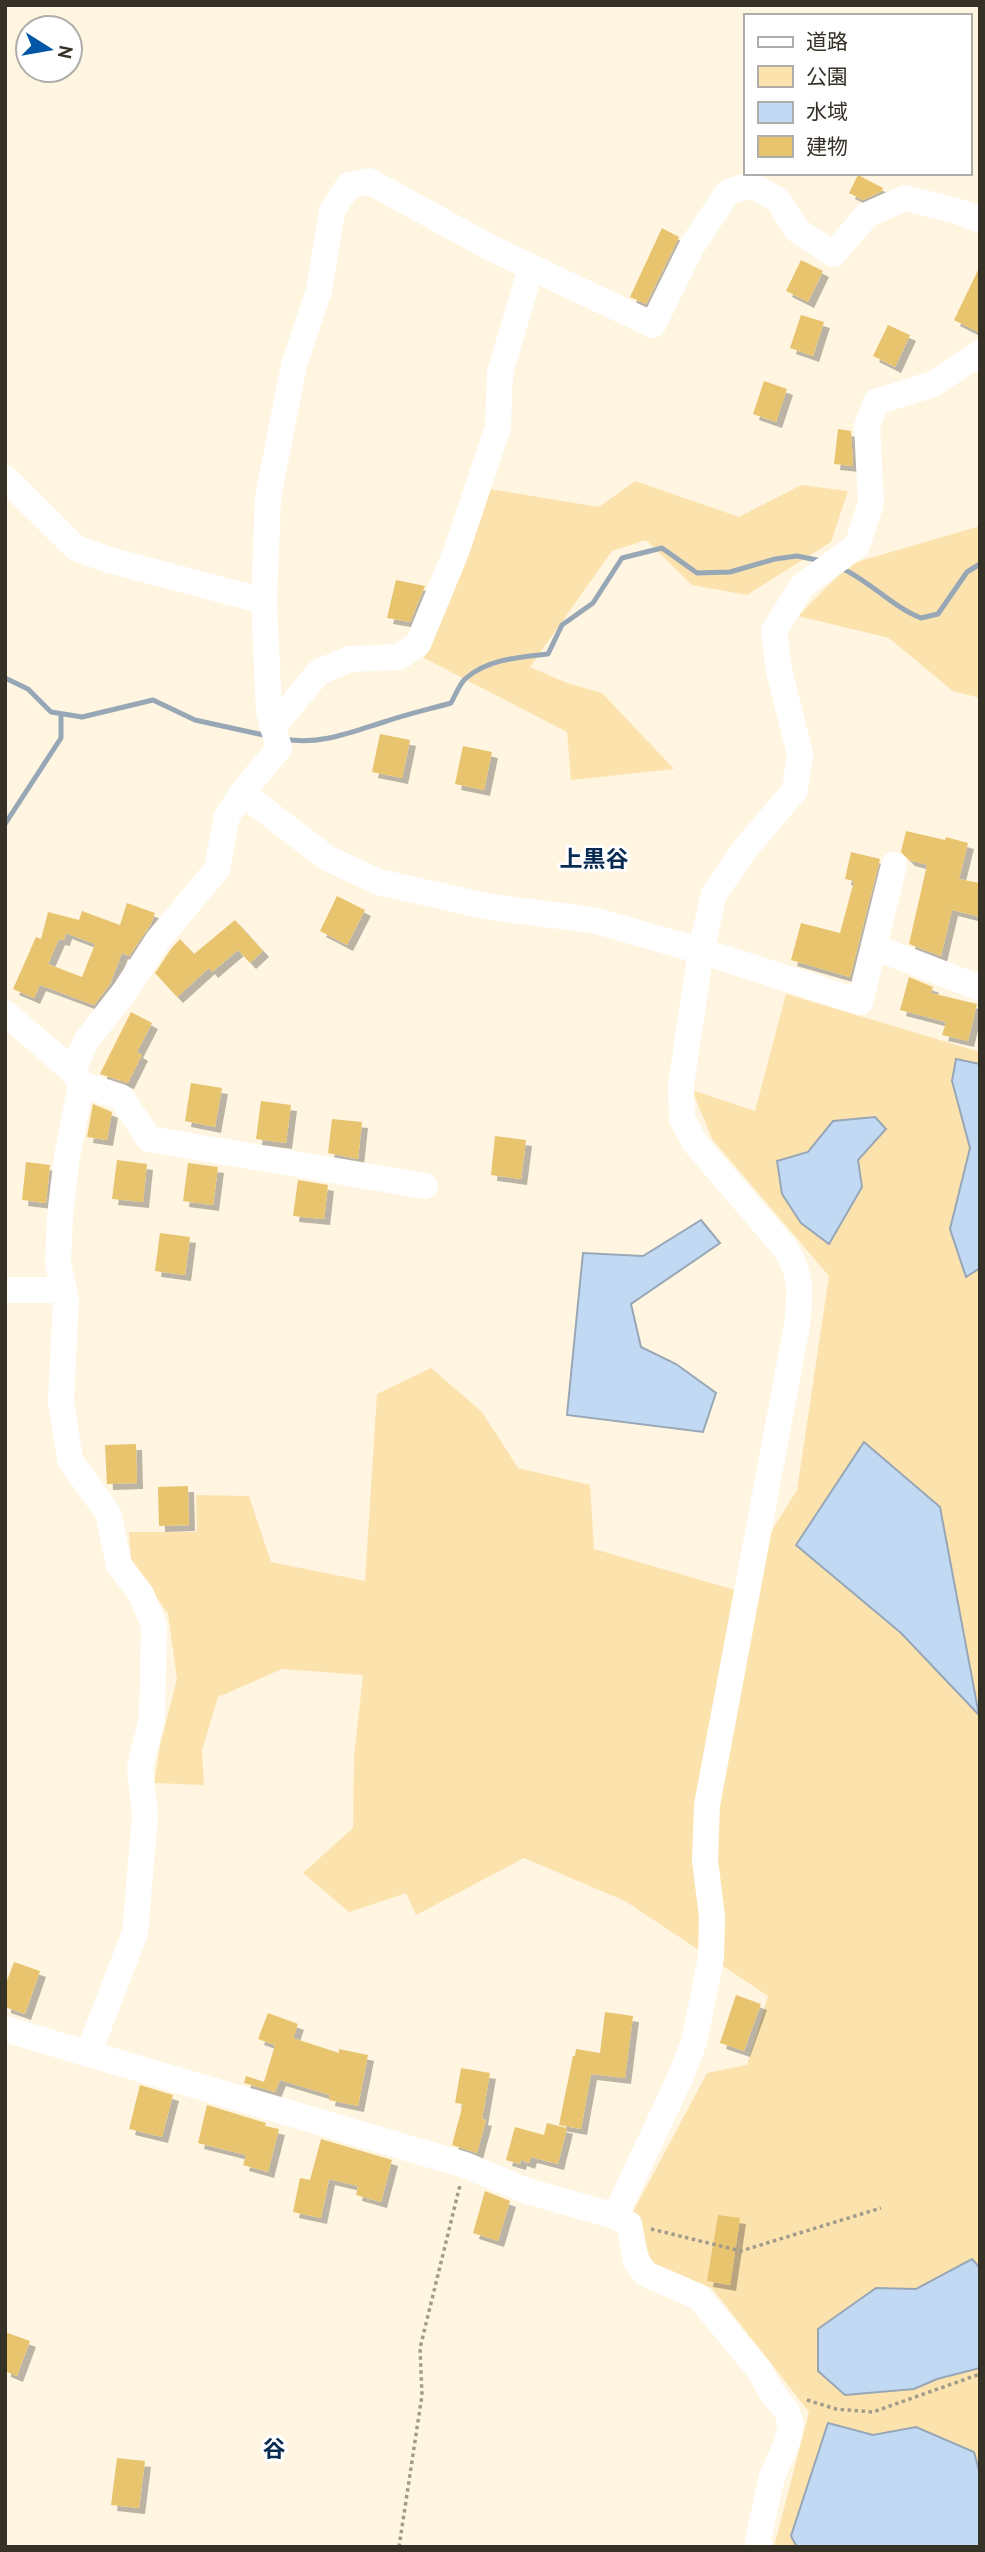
<svg xmlns="http://www.w3.org/2000/svg" width="985" height="2552" viewBox="0 0 985 2552" font-family="'PT Sans','Noto Sans JP',sans-serif">
	<style>
		.green { fill: #fce3ae }
		.water { fill: #c2d9f4; stroke: #98a7b6; stroke-width: 2 }
		.lines { fill: none; stroke-linecap: round; stroke-linejoin: round }
		.stream { stroke: #98a7b6; stroke-width: 5 }
		.building { fill: #e9c46e; fill-rule: evenodd; filter: url(#shadow) }
		.path { stroke: #a29b8c; stroke-width: 3.5; stroke-dasharray: 3.5 3.5; stroke-linecap: butt }
		.minor { stroke: #fff; stroke-width: 26 }
		.labels { text-anchor: middle; stroke-width: 6; stroke-linejoin: round; paint-order: stroke }
		.quarter-label { font-size: 23px; font-weight: bold; fill: #072b51; stroke: #fff }
	</style>
	<defs>
		<filter id="shadow"><feDropShadow dx="6" dy="6" stdDeviation="0" flood-color="#0004"/></filter>
	</defs>
	<rect width="100%" height="100%" fill="#fff5e1"/>
	<g class="green">
		<path d="M635 481 739 517 801 485 848 491 831 542 747 595 692 585 646 540 612 551 530 667 567 683 602 693 674 769 571 780 567 732 424 658 490 489 599 507Z"/>
		<path d="M980 526V698L953 691 889 638 798 616 850 564Z"/>
		<path d="M786 994 980 1052V2547H774L809 2412 712 2288 655 2270 633 2212 707 2073 747 2065 768 1996 625 1901 524 1858 416 1915 406 1893 349 1912 303 1873 353 1828 354 1757 363 1675 282 1669 218 1697 202 1750 204 1785 154 1783 160 1746 177 1679 168 1614 131 1561 129 1532H197L196 1495 249 1496 271 1562 365 1581 377 1394 431 1368 482 1412 518 1468 590 1485 594 1549 735 1590 797 1490 829 1276 712 1139 692 1090 755 1111Z"/>
	</g>
	<g class="water">
		<path d="M956 1059 980 1064V1268L966 1277 950 1229 970 1148 952 1081Z"/>
		<path d="M875 1117 886 1129 858 1160 862 1187 829 1244 801 1223 782 1194 777 1161 808 1152 833 1121Z"/>
		<path d="M701 1220 720 1243 631 1304 641 1347 676 1364 716 1393 703 1432 567 1415 583 1253 643 1256Z"/>
		<path d="M864 1442 940 1507 979 1715 901 1633 796 1545Z"/>
		<path d="M972 2259 980 2268V2368L937 2379 914 2389 845 2395 818 2371V2329L876 2288 916 2289Z"/>
		<path d="M828 2423 873 2435 916 2427 974 2452 980 2474V2547H797L791 2536Z"/>
	</g>
	<g class="lines">
		<g class="stream">
			<path d="M841 568C870 581 891 606 921 618L938 614 967 572 980 564"/>
			<path d="M5 678 28 689 51 712 82 717 153 700 195 720 268 736"/>
			<path d="M284 739C320 746 354 731 387 721 408 714 430 709 451 703 455 696 459 685 465 679 487 659 520 657 548 654L562 625 593 603 622 558 662 548 697 573 730 572 775 559 797 556 822 561"/>
			<path d="M5 824 61 738V714"/>
		</g>
	</g>
	<g class="building">
		<path d="M858 175 883 188 882 191 863 200 849 193Z"/>
		<path d="M662 228 679 237 646 304 630 297Z"/>
		<path d="M801 260 823 271 808 302 786 291Z"/>
		<path d="M980 266V333L954 320Z"/>
		<path d="M801 315 824 322 813 356 790 348Z"/>
		<path d="M888 325 910 335 895 367 873 356Z"/>
		<path d="M764 381 787 389 776 422 753 414Z"/>
		<path d="M838 429 851 431 853 466 834 464Z"/>
		<path d="M396 580 425 586 410 622 387 618Z"/>
		<path d="M380 734 410 740 402 778 372 772Z"/>
		<path d="M463 746 492 752 484 790 455 784Z"/>
		<path d="M906 831 945 840 946 837 968 843 959 879 980 883V917L952 910 941 956 909 944 927 865 909 860 901 852Z"/>
		<path d="M851 852 880 859 850 977 791 960 801 923 840 933 854 881 845 879Z"/>
		<path d="M337 896 365 910 347 945 320 931Z"/>
		<path d="M127 903 155 913 151 924 129 956 122 953 110 984 94 1005 40 985 34 998 13 989 36 937 41 939 48 912 79 920 82 911 120 925ZM66 933 95 944 82 977 48 964 59 939 64 940Z"/>
		<path d="M235 920 263 951 250 963 238 950 212 972 209 968 177 997 155 973 171 949 180 939 194 954Z"/>
		<path d="M909 977 933 987 931 993 977 1004 968 1041 942 1035 946 1022 900 1010Z"/>
		<path d="M131 1012 152 1023 137 1052 142 1055 128 1083 100 1074Z"/>
		<path d="M191 1083 222 1088 215 1127 185 1121Z"/>
		<path d="M261 1101 291 1105 286 1143 256 1139Z"/>
		<path d="M93 1104 112 1112 107 1140 87 1137Z"/>
		<path d="M332 1119 362 1122 358 1159 328 1153Z"/>
		<path d="M495 1136 526 1140 521 1179 491 1175Z"/>
		<path d="M117 1160 147 1164 143 1202 112 1199Z"/>
		<path d="M26 1162 50 1165 46 1203 22 1200Z"/>
		<path d="M188 1163 218 1167 213 1205 183 1201Z"/>
		<path d="M298 1180 328 1185 324 1219 293 1216Z"/>
		<path d="M160 1233 190 1237 185 1275 155 1271Z"/>
		<path d="M136 1444 137 1483 107 1484 105 1445Z"/>
		<path d="M188 1486 189 1525 159 1526 158 1487Z"/>
		<path d="M14 1962 40 1971 25 2014 5 2007V1986Z"/>
		<path d="M736 1995 761 2004 744 2051 720 2043Z"/>
		<path d="M605 2012 633 2016 625 2078 591 2074 581 2129 559 2125 573 2056H575L576 2049 600 2053Z"/>
		<path d="M268 2013 298 2024 293 2038 339 2053V2049L368 2055 358 2106 329 2100 330 2095 280 2080 275 2092 244 2083 246 2076 264 2082 275 2045 258 2039Z"/>
		<path d="M461 2068 490 2073 482 2119 486 2120 477 2153 452 2145 463 2104 455 2103Z"/>
		<path d="M140 2085 173 2095 162 2137 129 2129Z"/>
		<path d="M207 2105 266 2123 265 2126 279 2129 268 2172 243 2165 246 2155 198 2143Z"/>
		<path d="M547 2123 567 2128 558 2164 531 2157 529 2163 521 2160 520 2164 506 2160 515 2127 544 2135Z"/>
		<path d="M321 2139 392 2160 381 2202 356 2195 358 2186 329 2179 321 2218 293 2212 300 2178 310 2180Z"/>
		<path d="M485 2191 510 2201 498 2241 473 2233Z"/>
		<path d="M718 2215 740 2218 730 2285 707 2281Z"/>
		<path d="M5 2332 30 2341 17 2376 5 2371Z"/>
		<path d="M117 2458 145 2461 139 2508 111 2505Z"/>
	</g>
	<g class="lines">
		<g class="path">
			<path d="M651 2229 741 2251 881 2208"/>
			<path d="M807 2400 836 2409 873 2412 980 2374"/>
			<path d="M399 2547 422 2395 420 2348 460 2185"/>
		</g>
		<g class="minor">
			<path d="M5 478 76 548 109 560 264 601"/>
			<path d="M273 727 319 672 350 659 399 657 418 644 456 552 498 427 500 373 531 268"/>
			<path d="M242 793 327 858 379 882 490 907 593 920 701 951 860 1002 894 865"/>
			<path d="M874 947 980 988"/>
			<path d="M5 1013 73 1071 81 1084 67 1157 60 1216 58 1263 66 1299 61 1401 70 1460 108 1513 119 1565 141 1594 154 1625 152 1718 140 1767 145 1816 135 1933 88 2054"/>
			<path d="M73 1071 86 1041 125 991 158 940 217 869 227 816 242 793 279 748 269 712 264 601 268 497 294 365 319 290 332 211 348 186 369 181 489 247 653 325 692 246 728 192 751 185 778 200 797 230 833 254 867 215 905 198 957 211 980 220"/>
			<path d="M81 1084 121 1097 149 1139 425 1186"/>
			<path d="M5 1290H64"/>
			<path d="M5 2029 465 2165 527 2191 615 2216 629 2224 636 2261 646 2274 699 2297 760 2371 770 2390 786 2410 791 2424 787 2442 772 2477 758 2539 760 2547"/>
			<path d="M615 2216 680 2078 694 2042 711 1958 712 1917 705 1860 707 1805 797 1325C800 1294 803 1276 785 1248L695 1143 682 1119 681 1085 701 951 714 894 745 849 795 790 800 754 779 671 774 631 803 585 857 546 871 503 867 426 876 402 933 384 980 353"/>
		</g>
	</g>
	<g class="labels">
		<g class="quarter-label">
			<text x="594" y="867">上黒谷</text>
			<text x="274" y="2457">谷</text>
		</g>
	</g>
	<rect width="985" height="2552" fill="none" stroke="#353127" stroke-width="14"/>
	<rect x="744" y="14" width="228" height="161" fill="#ffffff" stroke="#aeada9" stroke-width="2"/>
	<rect x="758" y="37" width="35" height="10" fill="#ffffff" stroke="#aeada9" stroke-width="2"/>
	<text x="806" y="49" font-size="21" fill="#353127">道路</text>
	<rect x="758" y="66" width="35" height="21" fill="#fce3ae" stroke="#aeada9" stroke-width="2"/>
	<text x="806" y="84" font-size="21" fill="#353127">公園</text>
	<rect x="758" y="102" width="35" height="21" fill="#c2d9f4" stroke="#aeada9" stroke-width="2"/>
	<text x="806" y="119" font-size="21" fill="#353127">水域</text>
	<rect x="758" y="136" width="35" height="21" fill="#e9c46e" stroke="#aeada9" stroke-width="2"/>
	<text x="806" y="154" font-size="21" fill="#353127">建物</text>
	<g transform="translate(49 49) rotate(101)"><circle r="33" fill="#ffffff" stroke="#aeada9" stroke-width="2"/>
	<path d="M0-5L12 26L0 18L-12 26Z" fill="#0157a5"/>
	<text y="-10" font-size="19" font-weight="bold" text-anchor="middle" fill="#353127">N</text>
	</g>
</svg>
